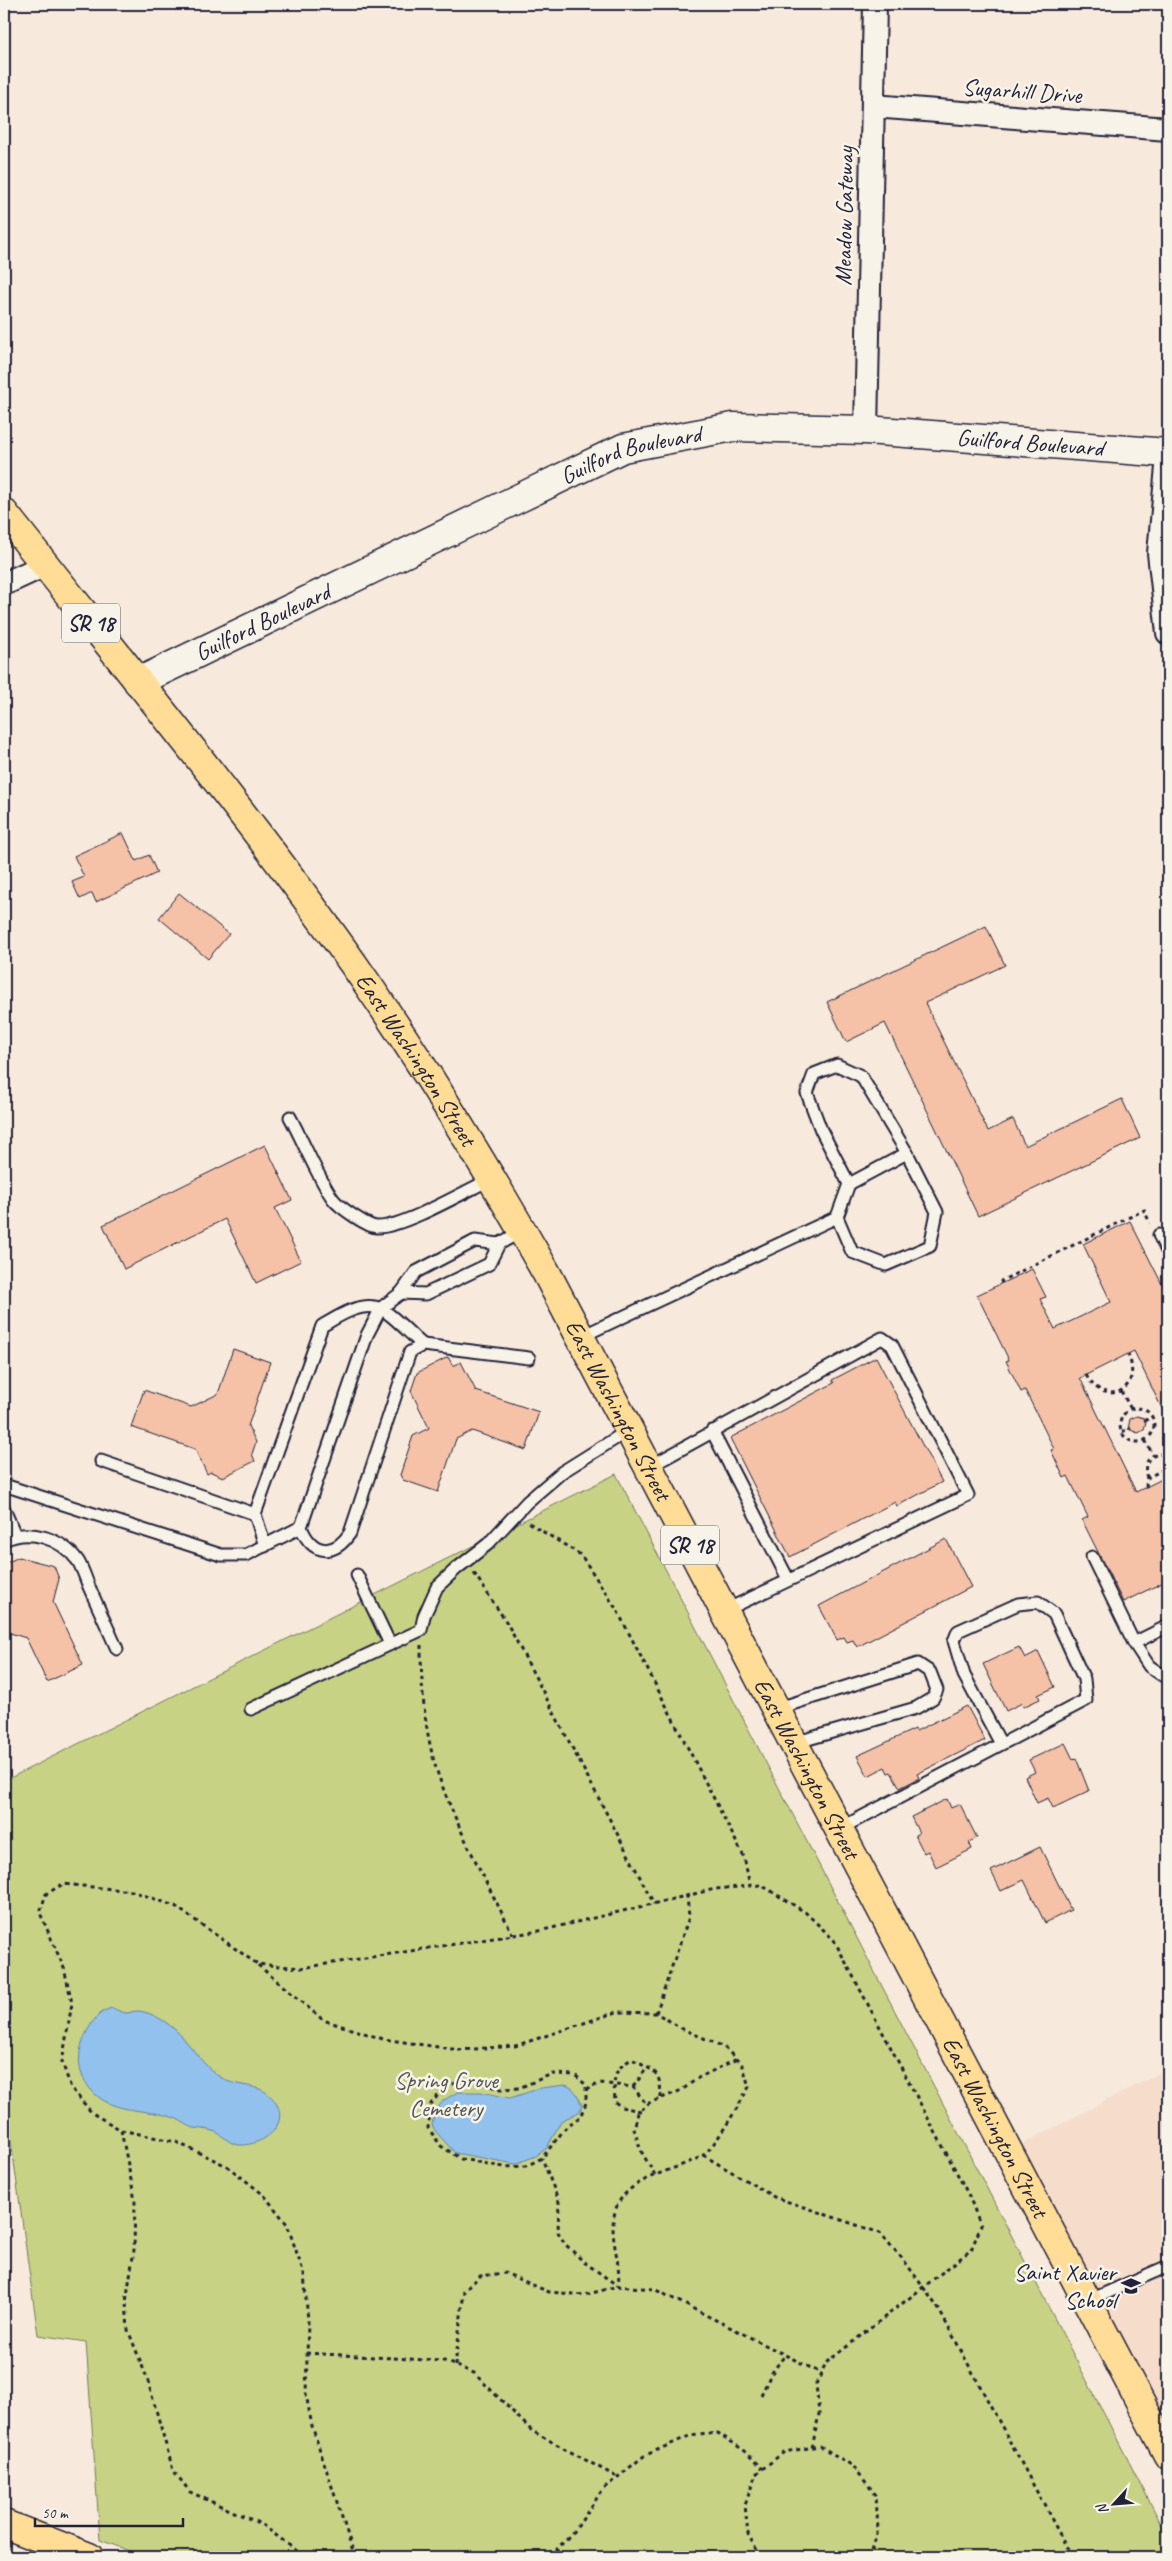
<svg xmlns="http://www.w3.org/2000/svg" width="1172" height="2561" viewBox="0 0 1172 2561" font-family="Caveat,sans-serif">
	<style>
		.built { fill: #f6ddcb }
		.green { fill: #c7d285; stroke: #747a60 }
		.water { fill: #91c1ec; stroke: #6581a5 }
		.building { fill: #f5c1a7; stroke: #22223b }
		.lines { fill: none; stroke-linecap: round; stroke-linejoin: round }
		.service-casing { stroke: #22223b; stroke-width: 15 }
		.minor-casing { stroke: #22223b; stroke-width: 26 }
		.tertiary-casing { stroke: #22223b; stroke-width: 31 }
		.primary-casing { stroke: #22223b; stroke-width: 31 }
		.trunk-casing { stroke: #22223b; stroke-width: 31 }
		.path { stroke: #22223b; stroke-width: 3; stroke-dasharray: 4 4; stroke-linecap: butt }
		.service { stroke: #f7f3e8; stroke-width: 11 }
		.minor { stroke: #f7f3e8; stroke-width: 22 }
		.tertiary { stroke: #f7f3e8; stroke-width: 28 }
		.primary { stroke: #ffdd96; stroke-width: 28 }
		.trunk { stroke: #ffdd96; stroke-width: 28 }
		.labels { text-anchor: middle; stroke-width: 5; stroke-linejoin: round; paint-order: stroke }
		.shield { fill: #f7f3e8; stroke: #62616f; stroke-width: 1 }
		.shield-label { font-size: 22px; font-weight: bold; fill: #22223b }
		.street-label { font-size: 24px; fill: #22223b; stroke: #f7f3e8 }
		.park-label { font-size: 24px; fill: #545751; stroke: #f7f3e8 }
		.poi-label { font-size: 24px; fill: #22223b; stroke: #f7f3e8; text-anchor: end }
	</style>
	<rect width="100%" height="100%" fill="#f7e9db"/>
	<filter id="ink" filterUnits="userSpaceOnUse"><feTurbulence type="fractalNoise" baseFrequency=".02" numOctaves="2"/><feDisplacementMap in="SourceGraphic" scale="10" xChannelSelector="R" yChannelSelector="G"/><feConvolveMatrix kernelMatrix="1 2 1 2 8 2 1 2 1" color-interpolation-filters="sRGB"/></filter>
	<g filter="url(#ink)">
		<path class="built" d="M1168 2069V2428L1020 2145Z"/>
		<path class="green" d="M616 1474 1168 2537V2557H146L100 2540 86 2342 38 2335 4 2090V1781Z"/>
		<g class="water">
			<path d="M112 2008C116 2009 122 2013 126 2013 130 2013 133 2011 137 2011 147 2011 160 2018 168 2024 191 2040 201 2069 227 2081 239 2086 256 2085 267 2093 295 2116 272 2143 243 2145 231 2146 225 2137 216 2132 209 2129 201 2129 194 2128 188 2126 183 2122 177 2119 145 2106 107 2117 86 2083 79 2072 78 2061 81 2047 86 2031 95 2012 112 2008Z"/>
			<path d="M565 2085C576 2088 578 2096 582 2106L579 2112 561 2121 547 2148 536 2156 515 2164 455 2153 436 2132 432 2125 435 2111 444 2100 458 2092H481L510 2098 541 2088Z"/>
		</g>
		<g class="building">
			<path d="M123 833 136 861 149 855 157 873 96 902 92 893 80 899 72 882 84 877 74 856Z"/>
			<path d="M179 893 229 934 208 959 159 918Z"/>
			<path d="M986 926 1005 965 925 1003 988 1131 1013 1119 1025 1146 1122 1099 1140 1138 978 1216 885 1023 846 1042 827 1002Z"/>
			<path d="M265 1145 292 1200 275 1208 301 1261 256 1283 225 1219 124 1269 103 1225Z"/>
			<path d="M1130 1221 1163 1286 1168 1283V1421L1134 1351 1080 1378 1136 1492 1168 1476V1580L1123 1602 1082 1520 1088 1517 1068 1476 1064 1478 1051 1450 1054 1449 1025 1390 1021 1392 1006 1361 1009 1360 977 1295 1032 1269 1046 1297 1040 1299 1055 1329 1111 1302 1083 1244Z"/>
			<path d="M233 1349 270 1362 248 1426 256 1442 252 1454 255 1461 223 1477 211 1472 207 1474 195 1449 131 1427 144 1390 191 1407 218 1394Z"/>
			<path d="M448 1357 453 1366 461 1362 476 1391 539 1412 526 1450 472 1431 456 1439 438 1492 403 1480 400 1475 413 1436 429 1428 411 1391 417 1373Z"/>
			<path d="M876 1357 942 1482 897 1506 895 1502 790 1557 730 1438 834 1383 832 1380Z"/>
			<path d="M1137 1416 1147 1419 1144 1430 1138 1433 1128 1429 1130 1419Z"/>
			<path d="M946 1539 971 1587 857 1647 853 1640 847 1642 844 1637 837 1640 819 1606Z"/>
			<path d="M19 1557 54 1566 59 1579 53 1602 83 1665 47 1682 26 1638 4 1631V1564Z"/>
			<path d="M1019 1647 1025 1658 1038 1651 1055 1687 1038 1695 1040 1699 1023 1707 1022 1703 1006 1711 983 1664Z"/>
			<path d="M967 1706 985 1740 917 1774 919 1778 900 1788 891 1772 888 1773 885 1767 868 1776 857 1756 915 1729 916 1731Z"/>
			<path d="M1065 1743 1073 1759 1076 1758 1089 1791 1053 1808 1048 1798 1037 1803 1025 1777 1035 1772 1029 1760Z"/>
			<path d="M947 1799 951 1808 960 1804 977 1838 969 1842 972 1849 936 1867 928 1851 924 1853 915 1835 919 1833 911 1817Z"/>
			<path d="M1040 1847 1071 1910 1045 1923 1024 1880 1001 1891 991 1871Z"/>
		</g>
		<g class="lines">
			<defs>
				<g id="service">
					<path d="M290 1117C304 1143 317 1176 333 1199 339 1207 369 1228 378 1227 404 1227 466 1191 491 1179"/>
					<path d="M849 1184 907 1153"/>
					<path d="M1159 1235 1168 1253"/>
					<path d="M499 1244 489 1264 426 1294 401 1293 416 1272 475 1241 499 1244 522 1231"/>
					<path d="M401 1293 381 1308 367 1335 301 1527C312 1555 334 1557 350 1533L410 1352 423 1345 529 1358"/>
					<path d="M580 1337 837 1217 852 1252 886 1265 930 1246 937 1212 907 1153 861 1076 837 1065 814 1074 807 1093 821 1130 849 1184 837 1217"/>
					<path d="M712 1431 788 1579"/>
					<path d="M101 1461 255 1514"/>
					<path d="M649 1467 882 1338 892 1345 968 1495 724 1611"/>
					<path d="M4 1485 221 1555H246L301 1527"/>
					<path d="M4 1509 15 1535"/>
					<path d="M4 1540C30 1528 61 1538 78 1561 83 1569 86 1580 90 1589 99 1609 108 1629 117 1649"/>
					<path d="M265 1546 255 1514 322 1326C337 1317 362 1300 381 1309 391 1313 413 1337 423 1345"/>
					<path d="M1092 1557 1134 1643 1149 1666 1162 1675 1168 1676"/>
					<path d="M357 1575 390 1644"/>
					<path d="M1134 1643 1168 1626"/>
					<path d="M251 1709 421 1630 424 1616 437 1587 456 1569 488 1544 527 1502 562 1472 629 1430"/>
					<path d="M776 1709 918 1664 930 1672 937 1690 933 1698 916 1708 794 1743"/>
					<path d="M839 1829 1086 1700 1084 1679 1054 1614 1038 1602 1018 1604 958 1631 954 1641 964 1675 1001 1744"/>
					<path d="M1088 2301 1168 2266"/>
				</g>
				<g id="minor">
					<path d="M873 106 1168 129"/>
					<path d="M866 430 875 4"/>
					<path d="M1168 456 1159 553 1168 633"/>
					<path d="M4 584 45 565"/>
				</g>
				<g id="tertiary">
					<path id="s1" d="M138 682 623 448 733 427 866 430 1168 453"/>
				</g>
				<path id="primary" d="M4 2524 89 2557"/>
				<g id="trunk">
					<path id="s2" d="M4 513C126 667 253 820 366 982 431 1076 490 1174 547 1274L1168 2455"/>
				</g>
			</defs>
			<use href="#service" class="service-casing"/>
			<use href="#minor" class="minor-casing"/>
			<use href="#tertiary" class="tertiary-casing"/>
			<use href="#primary" class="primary-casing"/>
			<use href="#trunk" class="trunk-casing"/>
			<g class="path">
				<path d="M1002 1283 1001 1281 1144 1210 1150 1223"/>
				<path d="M1086 1375C1104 1408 1144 1392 1128 1354"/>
				<path d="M1121 1391 1131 1409"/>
				<circle cx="1137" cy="1425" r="17"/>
				<path d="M1144 1421 1153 1417"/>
				<path d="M1122 1432 1131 1428"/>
				<path d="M1145 1440 1153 1455"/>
				<path d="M1147 1478C1143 1465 1147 1456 1160 1454L1168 1457"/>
				<path d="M1146 1487 1147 1478 1168 1467"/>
				<path d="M529 1523 581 1555 617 1610 744 1857 750 1886"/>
				<path d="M474 1573 507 1623 654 1904"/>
				<path d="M421 1645C421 1689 425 1739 440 1780 460 1834 488 1885 513 1935"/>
				<path d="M258 1965 323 2020 383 2039 459 2050 515 2046 617 2012 656 2013 683 2029 724 2047 743 2066 749 2087C741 2101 714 2149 702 2156 677 2171 623 2177 615 2212 608 2238 622 2261 618 2286L584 2262 565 2244 558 2232 559 2202 542 2158"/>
				<path d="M656 2013 689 1917 687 1896"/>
				<path d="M552 2074 575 2075 586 2085V2103L580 2117 567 2126 542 2158 526 2166 504 2167 461 2159 441 2146 428 2128 431 2104 445 2086 469 2080 500 2089 519 2088Z"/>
				<path d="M633 2087 647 2068"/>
				<path d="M586 2090 600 2083 633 2087 647 2105"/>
				<path d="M641 2111 621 2107 615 2102C614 2081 611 2070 632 2059 655 2073 660 2068 661 2098"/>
				<path d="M121 2130 135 2200 134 2250 126 2302 128 2330 147 2378 173 2470 190 2492 261 2524 305 2557"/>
				<path d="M703 2155 774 2197 880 2233 906 2263 938 2308 1072 2557"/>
				<path d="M655 2175 641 2151 634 2129 638 2113 649 2103 682 2090 698 2078 737 2059"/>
				<path d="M306 2353 444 2361 474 2373 532 2431 617 2477"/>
				<path d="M455 2366 464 2291 480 2276 505 2273 549 2292 585 2295 618 2286 654 2289 821 2373"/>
				<path d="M761 2395 771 2374 785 2355"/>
				<path d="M355 2557 312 2426 306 2394 308 2321 304 2274 287 2224 264 2195 227 2166 176 2142 121 2130 92 2113 71 2088 62 2062 72 2003 64 1968 40 1913 46 1894 63 1884 132 1891 175 1906 257 1964 301 1968 539 1931 715 1889 761 1885 805 1912 834 1940 969 2196 981 2226 971 2250 827 2362 816 2384 819 2414 812 2448"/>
				<path d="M550 2557 578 2526 603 2489 644 2456 689 2436 718 2433 745 2451 762 2469"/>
				<path d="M760 2557 748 2534 745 2505 756 2474 784 2452 820 2446 853 2466 876 2495 878 2530 870 2557"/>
			</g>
			<use href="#service" class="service"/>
			<use href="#minor" class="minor"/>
			<use href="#tertiary" class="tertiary"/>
			<use href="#primary" class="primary"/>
			<use href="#trunk" class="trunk"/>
		</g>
	</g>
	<defs>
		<symbol id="school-bare" viewBox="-9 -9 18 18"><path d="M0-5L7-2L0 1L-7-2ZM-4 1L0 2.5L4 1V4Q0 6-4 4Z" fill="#22223b" stroke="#f7f3e8" stroke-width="2.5" paint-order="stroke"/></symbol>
	</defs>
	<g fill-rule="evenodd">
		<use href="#school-bare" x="1117" y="2272" width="28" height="28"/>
	</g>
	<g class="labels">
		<g class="shield">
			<rect x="62" y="603.5" width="58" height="39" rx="4"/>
			<rect x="661" y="1525.5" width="58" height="39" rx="4"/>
		</g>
		<g class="shield-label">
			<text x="91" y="631">SR 18</text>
			<text x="690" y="1553">SR 18</text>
		</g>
		<g class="street-label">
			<text transform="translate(1022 91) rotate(4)" y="8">Sugarhill Drive</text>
			<text transform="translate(844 216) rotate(-89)" y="8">Meadow Gateway</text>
			<text dy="8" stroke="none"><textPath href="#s1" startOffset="948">Guilford Boulevard</textPath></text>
			<text dy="8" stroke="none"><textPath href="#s1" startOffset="544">Guilford Boulevard</textPath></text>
			<text dy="8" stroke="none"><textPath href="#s1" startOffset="138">Guilford Boulevard</textPath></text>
			<text dy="8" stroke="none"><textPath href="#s2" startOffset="685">East Washington Street</textPath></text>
			<text dy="8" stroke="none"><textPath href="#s2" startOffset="1090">East Washington Street</textPath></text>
			<text dy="8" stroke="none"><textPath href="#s2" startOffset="1495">East Washington Street</textPath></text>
			<text dy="8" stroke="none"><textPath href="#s2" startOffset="1900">East Washington Street</textPath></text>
		</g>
		<g class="park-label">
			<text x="446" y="2088">Spring Grove<tspan x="446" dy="28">Cemetery</tspan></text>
		</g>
		<g class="poi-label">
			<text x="1116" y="2280">Saint Xavier<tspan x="1116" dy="28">School</tspan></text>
		</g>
	</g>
	<rect width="1172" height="2561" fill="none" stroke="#f7f3e8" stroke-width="20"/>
	<rect x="10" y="10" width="1152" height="2541" fill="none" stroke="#22223b" stroke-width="2" filter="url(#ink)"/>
	<g transform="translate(1114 2504) rotate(244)" stroke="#f7f3e8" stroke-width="4" paint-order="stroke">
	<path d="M0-4L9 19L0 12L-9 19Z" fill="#22223b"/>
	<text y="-8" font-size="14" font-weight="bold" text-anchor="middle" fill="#22223b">N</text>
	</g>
	<path d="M35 2518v8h148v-8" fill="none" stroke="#22223b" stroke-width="2.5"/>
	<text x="42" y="2518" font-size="15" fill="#22223b" stroke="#f7f3e8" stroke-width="4" paint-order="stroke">50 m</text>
</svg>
